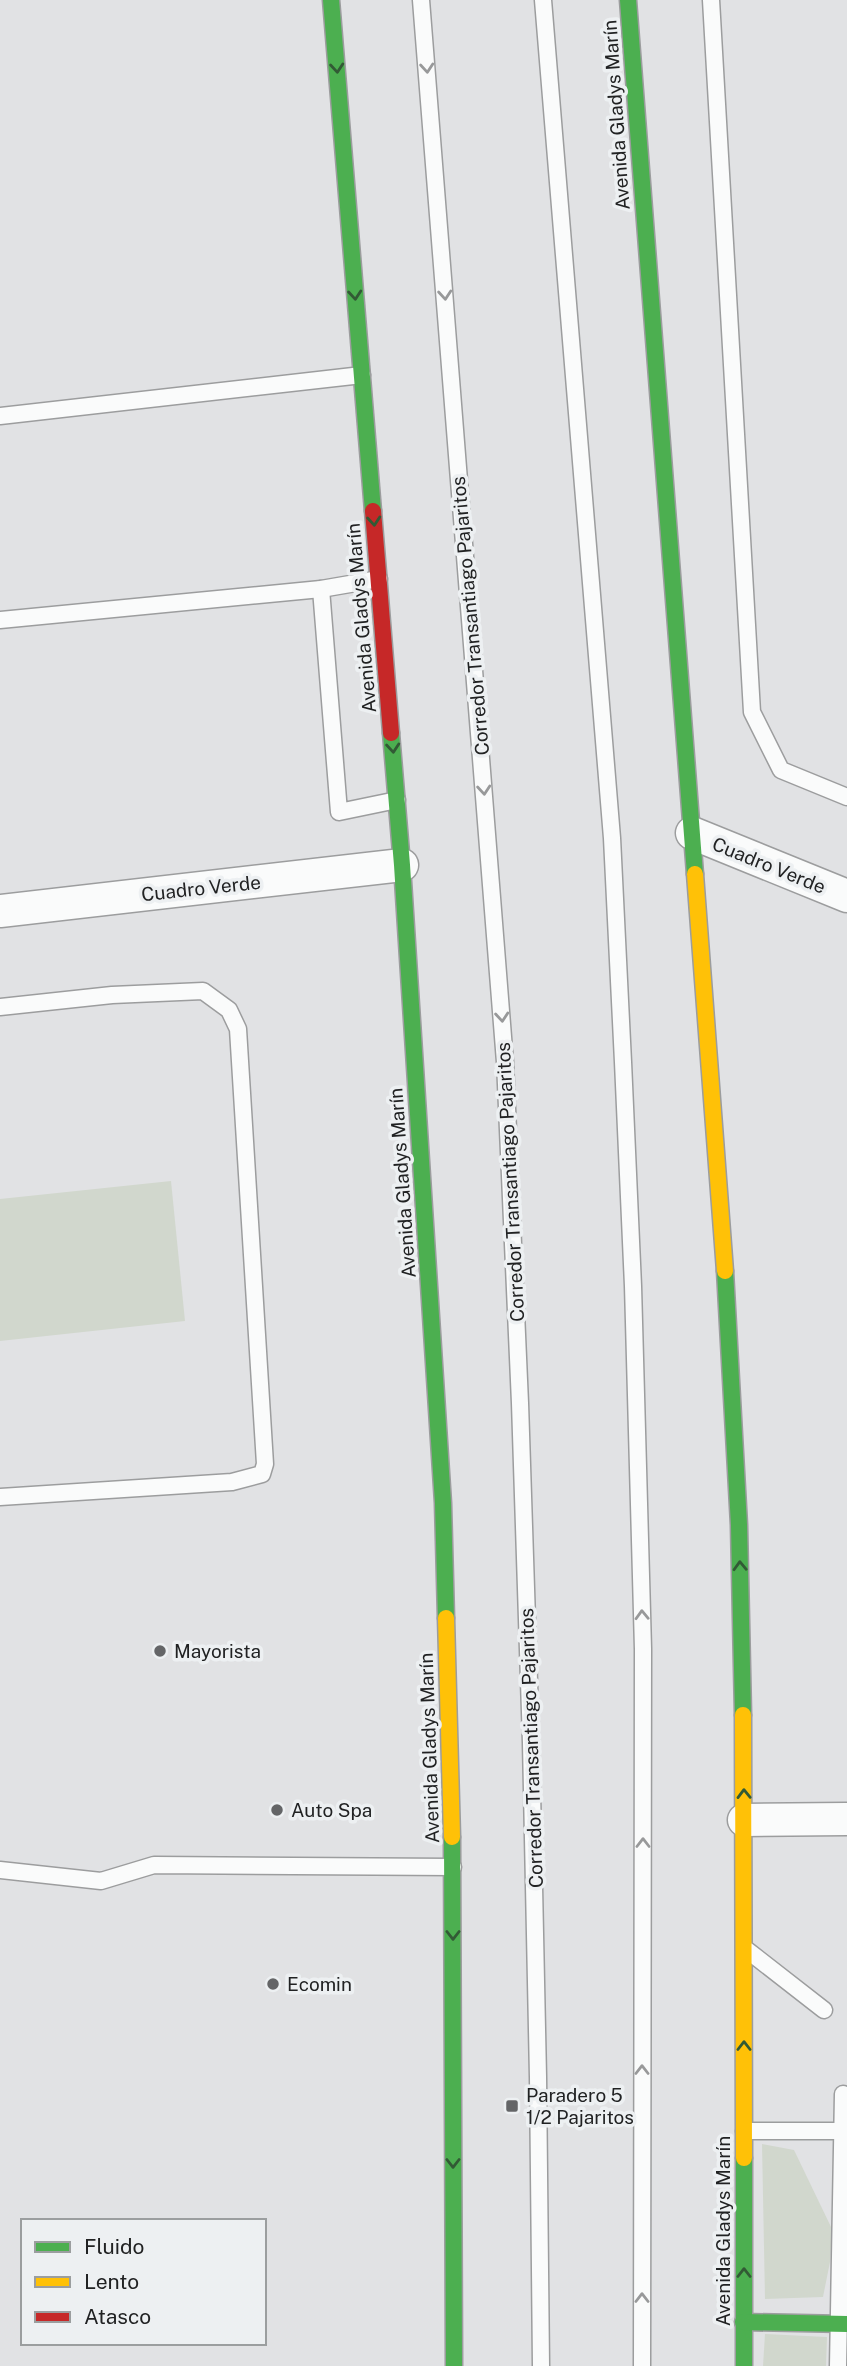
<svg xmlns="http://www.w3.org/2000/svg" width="847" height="2366" viewBox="0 0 847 2366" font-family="'Public Sans',sans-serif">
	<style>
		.green { fill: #d1d7cd }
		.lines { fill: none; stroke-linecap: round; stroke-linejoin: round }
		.lane-casing { stroke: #9c9d9e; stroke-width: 19 }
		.street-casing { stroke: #9c9d9e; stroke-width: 35 }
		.fast-casing { stroke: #9c9d9e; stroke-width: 19 }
		.slow-casing { stroke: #9c9d9e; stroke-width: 19 }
		.jam-casing { stroke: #9c9d9e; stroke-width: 19 }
		.lane { stroke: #fafbfb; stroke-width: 16 }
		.street { stroke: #fafbfb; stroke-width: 32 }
		.fast { stroke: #4caf50; stroke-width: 16 }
		.slow { stroke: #ffc107; stroke-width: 16 }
		.jam { stroke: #c62828; stroke-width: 16 }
		.oneway { stroke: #325a35 }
		.oneway2 { stroke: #98999a }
		.poi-dot { fill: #646567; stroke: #edf0f2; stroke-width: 2.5 }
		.labels { text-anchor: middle; stroke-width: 7; stroke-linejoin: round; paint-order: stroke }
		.street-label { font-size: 19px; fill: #212223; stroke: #edf0f2 }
		.poi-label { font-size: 19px; fill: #212223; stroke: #edf0f2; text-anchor: start }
	</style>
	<rect width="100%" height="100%" fill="#e1e2e4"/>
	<g class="green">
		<path d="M171 1181 185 1321 0 1341V1199Z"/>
		<path d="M762 2144 794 2150 832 2229 830 2262 823 2297 765 2299Z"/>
		<path d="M765 2334 827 2337 826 2366H763Z"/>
	</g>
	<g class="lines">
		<defs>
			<g id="lane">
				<path d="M421 0 505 1062 520 1403 531 1743 538 2077 541 2366"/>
				<path d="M543 0 612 838 623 1062 633 1286 643 1649 642 2366"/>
				<path d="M711 0 752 712 781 770 847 797"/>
				<path d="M0 416 362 375"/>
				<path d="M321 589 339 812 397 800"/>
				<path d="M0 620 321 589 379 579"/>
				<path d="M0 1007 112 995 203 991 229 1010 238 1029 265 1464 262 1474 232 1482 0 1497"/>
				<path d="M0 1870 101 1881 154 1865 453 1867"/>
				<path d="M747 1950 824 2010"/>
				<path d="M744 2131H842"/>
				<path d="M838 2366 843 2094"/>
			</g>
			<g id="street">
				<path d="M692 833 847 896"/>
				<path d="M0 911 402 865"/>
				<path d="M744 1820 847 1819"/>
			</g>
			<g id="fast">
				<path d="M331 0 373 511"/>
				<path d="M628 0 695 874"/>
				<path d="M391 733 402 865 443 1503 446 1618"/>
				<path d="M725 1271 739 1525 743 1715"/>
				<path d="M452 1837 454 2366"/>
				<path d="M744 2158V2366"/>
				<path d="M743 2322 847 2324"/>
			</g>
			<g id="slow">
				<path d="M695 874 725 1271"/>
				<path d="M446 1618 452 1837"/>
				<path d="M743 1715 744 2158"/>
			</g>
			<path id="jam" d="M373 511 391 733"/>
		</defs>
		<use href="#lane" class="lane-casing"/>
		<use href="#street" class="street-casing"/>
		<use href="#fast" class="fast-casing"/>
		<use href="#slow" class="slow-casing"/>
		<use href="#jam" class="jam-casing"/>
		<use href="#lane" class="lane"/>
		<use href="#street" class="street"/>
		<use href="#fast" class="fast"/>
		<use href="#slow" class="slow"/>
		<use href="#jam" class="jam"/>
	</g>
	<defs><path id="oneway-chevron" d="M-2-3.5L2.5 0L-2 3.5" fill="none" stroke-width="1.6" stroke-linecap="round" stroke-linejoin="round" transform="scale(1.75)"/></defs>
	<g class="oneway">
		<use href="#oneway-chevron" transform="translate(337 68) rotate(85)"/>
		<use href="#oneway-chevron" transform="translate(355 295) rotate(85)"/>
		<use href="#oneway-chevron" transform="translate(374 521) rotate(85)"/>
		<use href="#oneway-chevron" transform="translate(393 748) rotate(85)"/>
		<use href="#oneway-chevron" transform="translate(740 1566) rotate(-92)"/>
		<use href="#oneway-chevron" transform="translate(744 1794) rotate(-91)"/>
		<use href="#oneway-chevron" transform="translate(453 1935) rotate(90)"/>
		<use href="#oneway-chevron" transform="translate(744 2046) rotate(-90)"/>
		<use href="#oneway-chevron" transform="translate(453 2163) rotate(90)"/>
		<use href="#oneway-chevron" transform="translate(744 2273) rotate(-90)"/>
	</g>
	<g class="oneway2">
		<use href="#oneway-chevron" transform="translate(427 68) rotate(85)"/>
		<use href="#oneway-chevron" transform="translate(445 295) rotate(85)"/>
		<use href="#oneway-chevron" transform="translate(484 790) rotate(85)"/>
		<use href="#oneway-chevron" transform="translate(502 1017) rotate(85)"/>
		<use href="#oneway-chevron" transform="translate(642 1615) rotate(-92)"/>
		<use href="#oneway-chevron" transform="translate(643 1843) rotate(-90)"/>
		<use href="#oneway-chevron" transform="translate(642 2070) rotate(-90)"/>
		<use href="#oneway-chevron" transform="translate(642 2298) rotate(-90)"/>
	</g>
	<g class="poi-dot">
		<circle cx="160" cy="1651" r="7"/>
		<circle cx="277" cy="1810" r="7"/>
		<circle cx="273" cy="1984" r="7"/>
		<rect x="505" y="2099" width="14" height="14" rx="3.5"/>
	</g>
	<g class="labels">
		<g class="street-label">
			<text transform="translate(616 115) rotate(-94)" y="7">Avenida Gladys Marín</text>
			<text transform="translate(470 616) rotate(-95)" y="7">Corredor Transantiago Pajaritos</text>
			<text transform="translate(361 618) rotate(-95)" y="7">Avenida Gladys Marín</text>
			<text transform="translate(769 865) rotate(22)" y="7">Cuadro Verde</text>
			<text transform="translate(201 888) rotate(-6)" y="7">Cuadro Verde</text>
			<text transform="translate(510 1182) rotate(-93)" y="7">Corredor Transantiago Pajaritos</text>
			<text transform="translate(402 1183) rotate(-94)" y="7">Avenida Gladys Marín</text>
			<text transform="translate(429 1748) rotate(-92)" y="7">Avenida Gladys Marín</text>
			<text transform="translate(531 1748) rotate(-92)" y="7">Corredor Transantiago Pajaritos</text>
			<text transform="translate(723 2231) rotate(-90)" y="7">Avenida Gladys Marín</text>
		</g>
		<g class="poi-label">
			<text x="174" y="1658">Mayorista</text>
			<text x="291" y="1817">Auto Spa</text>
			<text x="287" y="1991">Ecomin</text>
			<text x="526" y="2102">Paradero 5<tspan x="526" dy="22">1/2 Pajaritos</tspan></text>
		</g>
	</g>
	<rect x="21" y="2219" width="245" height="126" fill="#edf0f2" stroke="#9b9e9f" stroke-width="2"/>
	<rect x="35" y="2242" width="35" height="10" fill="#4caf50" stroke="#9b9e9f" stroke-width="2"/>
	<text x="84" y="2254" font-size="21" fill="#212223">Fluido</text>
	<rect x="35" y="2277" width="35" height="10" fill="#ffc107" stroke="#9b9e9f" stroke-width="2"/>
	<text x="84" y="2289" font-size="21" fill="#212223">Lento</text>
	<rect x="35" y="2312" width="35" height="10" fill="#c62828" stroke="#9b9e9f" stroke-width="2"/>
	<text x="84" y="2324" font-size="21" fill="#212223">Atasco</text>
</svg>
